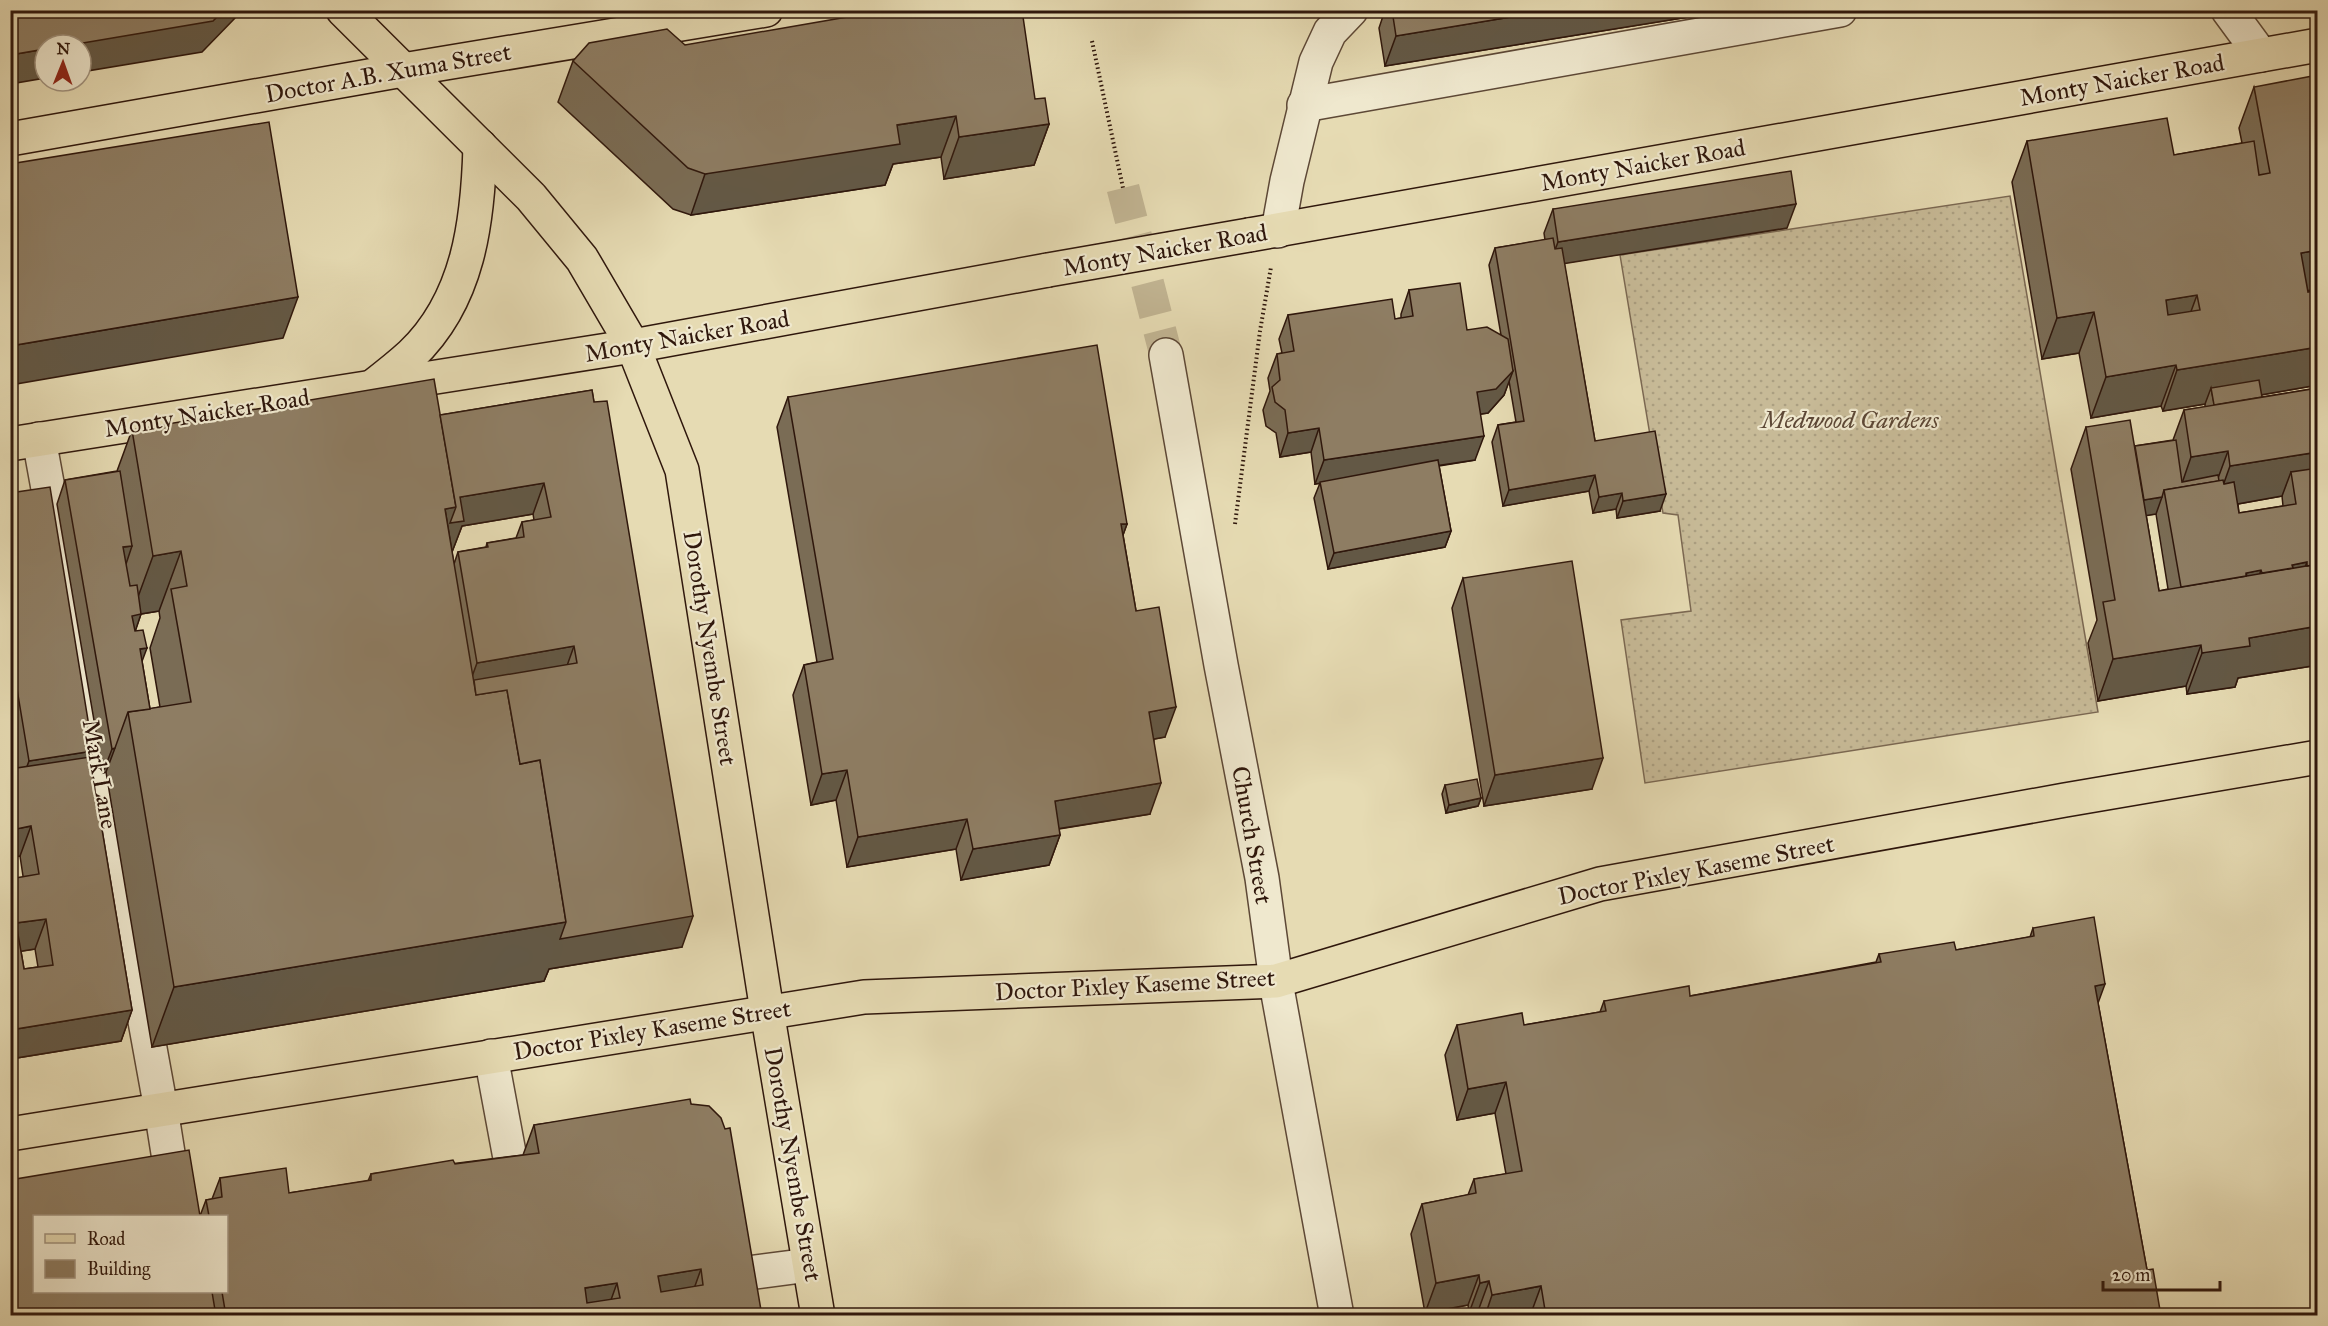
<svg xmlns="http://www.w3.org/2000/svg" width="2328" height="1326" viewBox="0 0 2328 1326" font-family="'IM FELL Great Primer',serif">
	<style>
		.grass { fill: url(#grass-dots); stroke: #7b6852; stroke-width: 1.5 }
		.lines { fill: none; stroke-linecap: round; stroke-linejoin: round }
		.minor-tunnel { stroke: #c1b492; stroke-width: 33; stroke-dasharray: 33 16; stroke-linecap: butt }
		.minor-casing { stroke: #5d4836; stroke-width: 36 }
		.major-casing { stroke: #2f170c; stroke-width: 36 }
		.path { stroke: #2f170c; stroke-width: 4; stroke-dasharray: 1.5 3; stroke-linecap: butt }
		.minor { stroke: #efe8ce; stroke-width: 33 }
		.major { stroke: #e6dbb3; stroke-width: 33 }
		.major-bridge-casing { stroke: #2f170c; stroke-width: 36; stroke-linecap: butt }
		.major-bridge { stroke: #e6dbb3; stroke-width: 33 }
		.wall { fill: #7a6c55; stroke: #2f170c; stroke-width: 1.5; fill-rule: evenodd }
		.shaded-wall { fill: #635845; stroke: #2f170c; stroke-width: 1.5 }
		.building { fill: #8e7d63; stroke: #2f170c; stroke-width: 1.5; fill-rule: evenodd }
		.labels { text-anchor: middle; stroke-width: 4.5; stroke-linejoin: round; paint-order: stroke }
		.street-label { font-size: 24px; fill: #2f170c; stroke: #efe8ce }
		.park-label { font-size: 24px; font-style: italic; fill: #5d4836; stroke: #efe8ce }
	</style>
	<defs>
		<pattern id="grass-dots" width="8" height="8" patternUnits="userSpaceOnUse" patternTransform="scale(1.5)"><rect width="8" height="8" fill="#c7ba97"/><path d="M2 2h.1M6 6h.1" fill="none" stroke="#ab9f81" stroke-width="1.8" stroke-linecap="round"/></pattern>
	</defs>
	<rect width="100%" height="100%" fill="#e6dbb3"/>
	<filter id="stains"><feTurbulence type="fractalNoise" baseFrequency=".00333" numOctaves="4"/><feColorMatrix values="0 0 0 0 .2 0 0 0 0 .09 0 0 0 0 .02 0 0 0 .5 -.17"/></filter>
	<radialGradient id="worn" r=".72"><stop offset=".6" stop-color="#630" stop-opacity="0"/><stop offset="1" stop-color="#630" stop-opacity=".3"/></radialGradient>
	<path class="grass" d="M2010 196 2098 712 1645 783 1621 620 1691 611 1678 515 1663 513 1620 255Z"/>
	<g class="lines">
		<path class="minor-tunnel" d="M1123 188 1166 355"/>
		<defs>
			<g id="minor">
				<path d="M2228 10 2261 55"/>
				<path d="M1304 105 1840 10"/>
				<path d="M1278 231 1287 181 1316 62 1330 32 1351 10"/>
				<path d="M1166 355 1221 665 1262 878 1277 988 1337 1316"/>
				<path d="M39 439 161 1109 178 1216"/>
				<path d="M491 1056 518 1201"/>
				<path d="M709 1278 809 1265"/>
			</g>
			<g id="major">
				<path d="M343 10 531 197 582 259 633 346 682 470 767 1011 818 1316"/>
				<path d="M10 139 403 70 766 10"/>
				<path d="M1249 235 2318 45"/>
				<path d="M372 387C385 377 399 366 411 355 469 300 478 221 480 146"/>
				<path d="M10 444 633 346 1048 270"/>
				<path d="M10 1134 864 997 1276 981 1600 884 2065 800 2318 757"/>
			</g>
		</defs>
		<use href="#minor" class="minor-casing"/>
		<use href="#major" class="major-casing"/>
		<g class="path">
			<path d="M1092 41 1123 188"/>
			<path d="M1235 524 1260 331 1271 267"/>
		</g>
		<use href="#minor" class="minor"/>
		<use href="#major" class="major"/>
		<defs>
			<path id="major-bridge" d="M1048 270 1249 235"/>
		</defs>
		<use href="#major-bridge" class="major-bridge-casing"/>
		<use href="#major-bridge" class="major-bridge"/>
	</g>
	<g class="wall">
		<path d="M1385 10H1732L1385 66 1379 28Z"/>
		<path d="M685 45 1035 99 1049 124 1034 165 944 179 941 157 893 164 885 185 691 215 673 209 558 102 573 61Z"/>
		<path d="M2254 87 2307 290 2318 385 2261 395 2262 397 2318 388V665L2238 678 2235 687 2187 694 2186 686 2098 701 2088 643 2097 620 2071 469 2086 427 2135 446 2173 440 2184 410 2205 407V404L2163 411 2161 406 2091 418 2079 353 2042 359 2012 182 2027 141 2174 155 2242 143 2239 128ZM2282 496 2283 506 2239 513 2238 504ZM2156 514 2168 589 2159 591 2146 515Z"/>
		<path d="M1553 209 1787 228 1564 263 1595 441 1660 511 1617 518 1616 509 1593 513 1589 491 1503 506 1492 442 1498 425 1516 422 1509 381 1504 395 1488 413 1480 414 1475 460 1439 466 1451 531 1445 547 1328 569 1314 498 1320 483 1315 484 1311 452 1280 457 1276 433 1266 426 1263 410 1270 391 1268 378 1277 354 1282 353 1279 339 1288 315 1395 319 1401 318V314L1409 290 1467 330 1501 335 1489 265 1495 248 1545 240 1544 233Z"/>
		<path d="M592 390 682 947 549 969 544 981 152 1047 106 772 103 773 57 504 65 480 117 471 132 430 440 415ZM533 514 534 520 522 522 516 538 487 543 486 547 458 552 454 564 452 552 462 526ZM159 611 160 618 150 648 160 707 150 709 142 661 135 631 141 614Z"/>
		<path d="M788 397 1127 524 1123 535 1136 611 1165 737 1154 739 1150 814 1059 829 1060 835 1049 865 961 880 956 849 847 867 836 800 811 805 793 695 804 665 817 662 777 427Z"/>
		<path d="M10 493 93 751 90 758 132 1010 121 1041 10 1059 23 876 20 856 12 769 17 768 10 725ZM35 949 38 967 24 969 21 951Z"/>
		<path d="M1463 578 1592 789 1484 806 1452 608Z"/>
		<path d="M1445 785 1481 798 1478 806 1446 813 1442 794Z"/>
		<path d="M2033 928 2098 1003 2147 1270 2161 1316H1479L1478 1311 1469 1313 1468 1305 1425 1313 1411 1234 1422 1204 1468 1195 1474 1179 1506 1174 1495 1113 1457 1120 1445 1055 1457 1025H1524L1600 1012 1604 1001 1690 996 1876 962 1879 954 1956 950 2030 937Z"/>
		<path d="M691 1104 762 1316H10L34 1292H226V1216H200L206 1200 212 1199 220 1178 289 1193 368 1181 371 1174 523 1155 534 1125Z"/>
	</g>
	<g class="shaded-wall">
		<path d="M224 10H238L235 18 202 52 81 72V45H71Z"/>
		<path d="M1554 10H1732L1385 66 1396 36Z"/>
		<path d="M45 49V78L10 84V55Z"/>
		<path d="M956 116 941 157 893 164 885 185 691 215 705 174 897 125Z"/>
		<path d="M1049 124 1034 165 944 179 959 137Z"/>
		<path d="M1796 204 1787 228 1549 266 1558 242Z"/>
		<path d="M2318 250V289L2286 294 2301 253Z"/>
		<path d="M2197 295 2182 336 2151 341 2166 300Z"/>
		<path d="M298 297 283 338 10 385V346Z"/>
		<path d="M2094 312 2079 353 2042 359 2057 318Z"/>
		<path d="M2318 347V385L2214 403 2211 388 2205 404 2163 411 2177 370Z"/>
		<path d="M2176 365 2161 406 2091 418 2106 377Z"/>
		<path d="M1513 371 1504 395 1488 413 1468 416 1477 392Z"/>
		<path d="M1319 428 1311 452 1280 457 1288 433Z"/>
		<path d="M1484 436 1475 460 1315 484 1324 460Z"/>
		<path d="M2228 451 2214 489 2178 495 2191 457Z"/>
		<path d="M2318 452V490L2291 472 2282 496 2215 508 2230 466Z"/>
		<path d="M1595 475 1589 491 1503 506 1509 490Z"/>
		<path d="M544 483 533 514 462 526 452 552 445 509 456 507 460 497Z"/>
		<path d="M1622 493 1616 509 1593 513 1599 497Z"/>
		<path d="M1666 494 1660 511 1617 518 1623 501Z"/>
		<path d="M2162 497 2156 514 2125 519 2131 502Z"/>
		<path d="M1121 524H1127L1116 554Z"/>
		<path d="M1451 531 1445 547 1328 569 1334 553Z"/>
		<path d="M132 546 124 570 123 547Z"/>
		<path d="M181 551 159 611 141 614 133 638 131 616 153 556Z"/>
		<path d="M2307 562 2298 586 2292 565Z"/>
		<path d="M2261 570 2253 594 2246 573Z"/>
		<path d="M2318 626V665L2238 678 2235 687 2187 694 2202 653 2249 638Z"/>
		<path d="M2201 645 2186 686 2098 701 2113 659Z"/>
		<path d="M574 646 563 677 466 693 477 663Z"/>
		<path d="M147 648 138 672 140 649Z"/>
		<path d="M1176 707 1165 737 1138 742 1149 712Z"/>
		<path d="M115 748 106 772 103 773 112 749Z"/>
		<path d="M93 751 84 775 20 785 29 761Z"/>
		<path d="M1603 758 1592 789 1484 806 1495 775Z"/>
		<path d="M15 759 10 772V760Z"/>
		<path d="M847 770 836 800 811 805 822 774Z"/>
		<path d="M1161 783 1150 814 1044 831 1055 801Z"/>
		<path d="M1481 798 1478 806 1446 813 1449 805Z"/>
		<path d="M967 819 956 849 847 867 858 837Z"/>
		<path d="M31 826 20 856 10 858V837L16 829Z"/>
		<path d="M1060 835 1049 865 961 880 973 849Z"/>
		<path d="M693 916 682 947 549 969 544 981 152 1047 174 987 566 922Z"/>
		<path d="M46 919 35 949 10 953 16 923Z"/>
		<path d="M2105 984 2094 1014 2095 986Z"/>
		<path d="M132 1010 121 1041 10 1059V1030Z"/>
		<path d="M1506 1082 1495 1113 1457 1120 1468 1089Z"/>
		<path d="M701 1269 690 1300 647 1307 658 1276Z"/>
		<path d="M1479 1275 1468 1305 1425 1313 1436 1283Z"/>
		<path d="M1489 1281 1478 1311 1469 1313 1480 1283Z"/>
		<path d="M617 1283 606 1314 575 1316 585 1288Z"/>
		<path d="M1541 1286 1530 1316H1485L1492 1295Z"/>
	</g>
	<g class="building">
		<path d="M10 10H224L213 21 71 45H45V49L10 55Z"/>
		<path d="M850 10H981L983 11 988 10H1022L1035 99 1045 98 1049 124 959 137 956 116 897 125 900 144 705 174 688 168 573 61 589 43 667 29 685 45 847 17Z"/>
		<path d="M1392 10H1554L1396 36Z"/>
		<path d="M2318 75V250L2301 253 2308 292 2318 290V347L2177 370 2176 365 2106 377 2094 312 2057 318 2027 141 2167 118 2174 155 2254 141 2259 175 2270 173 2254 87ZM2197 295 2200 310 2168 315 2166 300Z"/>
		<path d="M269 122 298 297 10 346V164Z"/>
		<path d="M1791 171 1796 204 1558 242 1553 209Z"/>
		<path d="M1553 238 1555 249 1562 248 1595 441 1655 431 1666 494 1623 501 1622 493 1599 497 1595 475 1509 490 1498 425 1524 421 1495 248Z"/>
		<path d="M1460 283 1467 330 1487 327 1508 339 1513 371 1496 389 1477 392 1484 436 1324 460 1319 428 1288 433 1285 410 1275 402 1272 387 1280 380 1277 354 1294 351 1288 315 1392 299 1395 319 1413 316 1409 290Z"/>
		<path d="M1097 345 1127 524H1121L1136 611 1159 607 1176 707 1149 712 1161 783 1055 801 1060 835 973 849 967 819 858 837 847 770 822 774 804 665 833 659 788 397Z"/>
		<path d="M434 379 456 507 445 509 476 695 507 690 520 764 540 760 566 922 174 987 128 712 191 702 171 589 187 586 181 551 153 556 132 430Z"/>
		<path d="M2259 380 2262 397 2214 405 2211 388Z"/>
		<path d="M2318 388V452L2230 466 2228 451 2191 457 2184 410Z"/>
		<path d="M592 390 594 402 607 401 693 916 560 939 566 922 540 760 520 764 507 690 476 695 474 680 577 663 574 646 477 663 458 552 488 547 487 543 524 537 522 522 551 517 544 483 460 497 464 521 450 523 456 507 440 415Z"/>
		<path d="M2130 420 2159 591 2318 564V626L2249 638 2250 646 2202 653 2201 645 2113 659 2103 602 2115 600 2086 427Z"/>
		<path d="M2176 440 2182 482 2218 475 2219 481 2164 490 2162 497 2144 500 2135 446Z"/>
		<path d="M1438 460 1451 531 1334 553 1320 482Z"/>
		<path d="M2318 468V564L2307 566V562L2292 565 2293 568 2262 573 2261 570 2246 573V576L2181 587 2164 490 2223 480 2224 484 2234 482 2239 513 2296 504 2291 472Z"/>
		<path d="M120 471 132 546 123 547 130 586 137 585 141 614 132 616 135 631 143 630 147 648 140 649 150 709 128 712 115 748 112 749 65 480Z"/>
		<path d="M50 487 93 751 29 761 10 647V493Z"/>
		<path d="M1572 561 1603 758 1495 775 1463 578Z"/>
		<path d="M10 731 15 759 10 760Z"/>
		<path d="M90 757 132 1010 10 1030V879L39 874 31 826 16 829 17 836 10 837V769ZM46 919 53 965 24 969 16 923Z"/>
		<path d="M1477 779 1481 798 1449 805 1445 785Z"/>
		<path d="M2094 917 2105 984 2095 986 2147 1270 2153 1269 2161 1316H1546L1541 1286 1492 1295 1489 1281 1480 1283 1479 1275 1436 1283 1422 1204 1476 1193 1474 1179 1522 1171 1506 1082 1468 1089 1457 1025 1522 1013 1524 1025 1606 1011 1604 1001 1689 986 1690 996 1881 962 1879 954 1954 942 1956 950 2034 936 2033 928Z"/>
		<path d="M690 1099 691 1104 709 1106 721 1118 725 1129 730 1128 762 1316H226L222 1292H226V1216H209L206 1200 222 1197 220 1178 286 1168 289 1193 371 1180V1174L453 1160 455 1164 539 1153 534 1125ZM701 1269 703 1285 661 1292 658 1276ZM617 1283 620 1298 587 1303 585 1288Z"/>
		<path d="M189 1150 200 1216H34V1292H212L216 1316H10V1180Z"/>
	</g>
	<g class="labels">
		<g class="street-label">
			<text transform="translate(388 73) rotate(-10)" y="8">Doctor A.B. Xuma Street</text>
			<text transform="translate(2122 80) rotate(-10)" y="8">Monty Naicker Road</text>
			<text transform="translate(1643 165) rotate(-10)" y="8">Monty Naicker Road</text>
			<text transform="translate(1165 250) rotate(-10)" y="8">Monty Naicker Road</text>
			<text transform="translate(687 336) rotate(-10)" y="8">Monty Naicker Road</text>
			<text transform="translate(207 413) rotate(-9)" y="8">Monty Naicker Road</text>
			<text transform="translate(710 648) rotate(81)" y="8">Dorothy Nyembe Street</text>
			<text transform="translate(100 774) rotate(80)" y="8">Mark Lane</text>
			<text transform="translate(1252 835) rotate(80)" y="8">Church Street</text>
			<text transform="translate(1696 870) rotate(-11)" y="8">Doctor Pixley Kaseme Street</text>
			<text transform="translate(1135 985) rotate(-3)" y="8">Doctor Pixley Kaseme Street</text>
			<text transform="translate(652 1030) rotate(-9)" y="8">Doctor Pixley Kaseme Street</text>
			<text transform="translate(793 1164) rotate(80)" y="8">Dorothy Nyembe Street</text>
		</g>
		<g class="park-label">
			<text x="1850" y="428">Medwood Gardens</text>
		</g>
	</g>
	<rect width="2328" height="1326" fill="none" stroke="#e6dbb3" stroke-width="36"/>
	<rect x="12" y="12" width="2304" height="1302" fill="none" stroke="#2f170c" stroke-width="3"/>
	<rect x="18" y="18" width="2292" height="1290" fill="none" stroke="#2f170c" stroke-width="1.5"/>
	<rect x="33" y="1215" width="195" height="78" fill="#efe8ce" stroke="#a29480" stroke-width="1.5"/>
	<rect x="45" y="1234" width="30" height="9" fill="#e6dbb3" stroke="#a29480" stroke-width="1.5"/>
	<text x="87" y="1245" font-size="18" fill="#2f170c">Road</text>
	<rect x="45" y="1260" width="30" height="18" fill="#8e7d63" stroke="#a29480" stroke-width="1.5"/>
	<text x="87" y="1275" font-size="18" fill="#2f170c">Building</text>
	<g transform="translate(63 63) rotate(1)"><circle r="28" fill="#efe8ce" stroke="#a29480" stroke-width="1.5"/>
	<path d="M0-4.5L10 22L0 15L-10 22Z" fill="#8f2418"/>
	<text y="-9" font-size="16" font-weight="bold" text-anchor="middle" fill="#2f170c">N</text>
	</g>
	<path d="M2103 1281v9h117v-9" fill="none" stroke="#2f170c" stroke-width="3"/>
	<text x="2112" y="1281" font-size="18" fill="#2f170c" stroke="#efe8ce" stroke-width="4.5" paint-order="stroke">20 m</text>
	<rect width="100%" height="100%" filter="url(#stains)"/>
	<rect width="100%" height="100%" fill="url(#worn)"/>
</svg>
